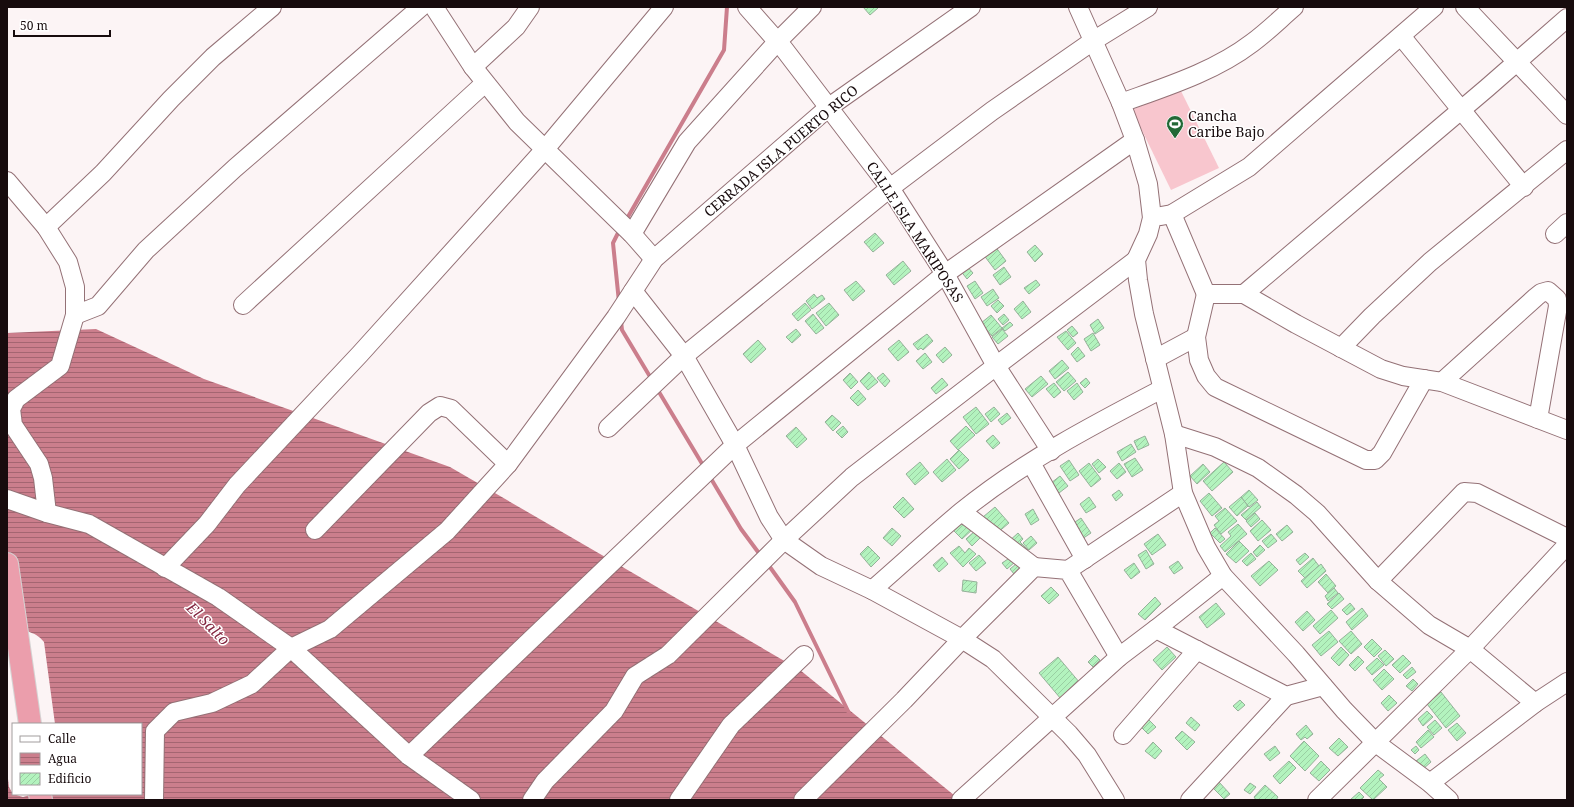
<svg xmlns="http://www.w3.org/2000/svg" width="1574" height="807" viewBox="0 0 1574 807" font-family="'Noto Serif',serif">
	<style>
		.grass { fill: #f8c6ce }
		.water { fill: url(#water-rules) }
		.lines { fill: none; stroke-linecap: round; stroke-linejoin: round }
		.stream { stroke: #cb7e8c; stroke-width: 4 }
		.building { fill: url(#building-hatch); stroke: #95b199 }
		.minor-casing { stroke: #947176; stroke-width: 20 }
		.highway-casing { stroke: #d5d3d3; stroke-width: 24 }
		.minor { stroke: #fff; stroke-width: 18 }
		.highway { stroke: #eb9eac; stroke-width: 22 }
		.labels { text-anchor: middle; stroke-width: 3; stroke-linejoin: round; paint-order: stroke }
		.poi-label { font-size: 14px; fill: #170b0d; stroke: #fff; text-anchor: start }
		.street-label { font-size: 14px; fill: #170b0d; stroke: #fff }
		.water-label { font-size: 15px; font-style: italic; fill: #842842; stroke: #fff }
	</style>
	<defs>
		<pattern id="water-rules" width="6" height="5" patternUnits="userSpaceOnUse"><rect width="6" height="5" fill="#cb7e8c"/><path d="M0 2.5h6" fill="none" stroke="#a46571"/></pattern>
		<pattern id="building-hatch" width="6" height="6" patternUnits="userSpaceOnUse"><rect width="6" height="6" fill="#b3f3be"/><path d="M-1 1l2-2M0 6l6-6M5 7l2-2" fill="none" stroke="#99cfa2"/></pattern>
	</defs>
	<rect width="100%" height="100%" fill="#fcf4f5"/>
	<path class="grass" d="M1180 89 1219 168 1171 190 1132 110Z"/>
	<path class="water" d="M96 329 204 379 450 467 800 670 960 800H7V771L9 787 13 794 23 797 33 794H141V724H55L44 642C35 630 20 630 7 629V333Z"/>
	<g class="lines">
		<g class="stream">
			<path d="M625 222 724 50 727 7"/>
			<path d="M619 302 613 243 620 229"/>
			<path d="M621 321 622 330 652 380"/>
			<path d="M656 387 704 467"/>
			<path d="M710 477 741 529 761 556"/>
			<path d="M767 563 795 602 849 713"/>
		</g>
	</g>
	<g class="building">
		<path d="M863 7H877L878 8 870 15Z"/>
		<path d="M875 233 884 243 873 252 864 242Z"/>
		<path d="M1035 245 1043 254 1035 262 1027 252Z"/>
		<path d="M995 246 1006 261 995 270 983 254Z"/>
		<path d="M903 261 911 271 894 285 886 275Z"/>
		<path d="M966 265 973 273 967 279 960 270Z"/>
		<path d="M1004 267 1011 277 1000 285 993 275Z"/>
		<path d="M1036 280 1040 285 1029 294 1024 288Z"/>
		<path d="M856 281 865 291 853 301 844 290Z"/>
		<path d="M975 281 983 293 975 299 967 286Z"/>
		<path d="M993 289 999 298 987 306 981 297Z"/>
		<path d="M814 294 817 298 822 295 825 299 812 309 806 301Z"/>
		<path d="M998 300 1004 306 997 313 991 306Z"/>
		<path d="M1023 301 1031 312 1022 319 1014 309Z"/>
		<path d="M805 303 811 310 798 321 792 314Z"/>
		<path d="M829 303 839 315 826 326 816 313Z"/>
		<path d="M813 314 824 328 816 334 805 321Z"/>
		<path d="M1004 314 1009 320 1003 325 998 319Z"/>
		<path d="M991 315 1002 328 992 336 981 323Z"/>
		<path d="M1098 319 1104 328 1095 334 1090 325Z"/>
		<path d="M1010 322 1013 325 1005 331 1002 328Z"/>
		<path d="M1072 326 1078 333 1073 337 1067 330Z"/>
		<path d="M796 329 801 335 792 343 786 337Z"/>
		<path d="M1002 329 1008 336 998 344 992 337Z"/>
		<path d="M1066 331 1076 343 1068 350 1057 337Z"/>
		<path d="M1093 333 1100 345 1091 351 1084 339Z"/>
		<path d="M927 334 933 341 923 350 921 348 918 350 913 344Z"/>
		<path d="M758 340 766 349 751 363 743 354Z"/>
		<path d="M899 340 909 352 898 361 888 349Z"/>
		<path d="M945 347 952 355 943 363 936 355Z"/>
		<path d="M1078 347 1085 356 1077 362 1071 354Z"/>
		<path d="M925 353 932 362 923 369 916 361Z"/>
		<path d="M1062 360 1069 368 1055 379 1049 371Z"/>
		<path d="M869 372 878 382 868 390 860 381Z"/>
		<path d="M1068 372 1076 381 1064 391 1056 382Z"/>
		<path d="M850 373 858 382 851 389 843 380Z"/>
		<path d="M883 373 890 381 885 387 877 378Z"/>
		<path d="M1041 376 1048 384 1032 397 1025 389Z"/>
		<path d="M942 378 948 385 936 394 931 388Z"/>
		<path d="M1086 378 1090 383 1085 388 1080 383Z"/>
		<path d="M1054 383 1061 392 1054 398 1046 389Z"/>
		<path d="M1077 383 1083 392 1074 400 1067 391Z"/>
		<path d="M858 390 866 399 858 406 850 398Z"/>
		<path d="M976 407 989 424 976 434 963 417Z"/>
		<path d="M994 407 1000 414 991 422 985 414Z"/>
		<path d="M1007 413 1011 418 1002 425 998 420Z"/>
		<path d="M832 415 841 423 833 431 825 422Z"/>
		<path d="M843 426 848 432 842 438 836 432Z"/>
		<path d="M966 426 975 435 958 450 950 441Z"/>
		<path d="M796 427 807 439 797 448 786 436Z"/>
		<path d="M993 435 1000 443 993 449 986 441Z"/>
		<path d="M1145 436 1149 445 1138 450 1134 441Z"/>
		<path d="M1131 444 1136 452 1122 461 1117 452Z"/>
		<path d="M959 450 969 460 959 469 950 459Z"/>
		<path d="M1135 458 1143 470 1132 477 1124 464Z"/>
		<path d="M947 459 956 470 942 482 933 472Z"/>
		<path d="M1098 459 1106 467 1099 473 1092 464Z"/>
		<path d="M1069 460 1079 475 1070 481 1060 466Z"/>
		<path d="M920 462 929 473 915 485 906 474Z"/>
		<path d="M1224 462 1233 472 1212 491 1203 481Z"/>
		<path d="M1089 463 1101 479 1091 487 1079 471Z"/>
		<path d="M1119 463 1126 472 1117 479 1110 471Z"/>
		<path d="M1203 464 1210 472 1197 484 1190 476Z"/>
		<path d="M1060 476 1068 486 1059 493 1051 483Z"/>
		<path d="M1119 490 1123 495 1116 501 1112 495Z"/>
		<path d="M1249 490 1258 500 1249 507 1241 497Z"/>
		<path d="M1209 493 1222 508 1212 516 1200 501Z"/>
		<path d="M903 497 914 509 904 518 893 507Z"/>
		<path d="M1089 497 1096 507 1086 513 1080 504Z"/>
		<path d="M1241 497 1248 506 1237 516 1229 507Z"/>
		<path d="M1257 502 1261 507 1246 520 1241 515Z"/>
		<path d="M995 507 1009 523 996 534 983 517Z"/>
		<path d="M1225 508 1237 521 1221 534 1214 525 1219 521 1215 516Z"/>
		<path d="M1033 509 1039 520 1031 525 1025 514Z"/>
		<path d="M1255 513 1260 519 1251 527 1246 521Z"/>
		<path d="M1081 518 1091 533 1082 539 1072 524Z"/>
		<path d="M963 519 973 529 962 539 952 529Z"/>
		<path d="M1262 520 1271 530 1258 541 1250 531Z"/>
		<path d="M1238 524 1247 534 1225 552 1220 546 1231 536 1228 532Z"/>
		<path d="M1287 525 1293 532 1282 541 1276 534Z"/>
		<path d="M892 528 901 536 892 546 883 538Z"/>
		<path d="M1215 528 1225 539 1220 543 1210 533Z"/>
		<path d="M976 530 982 536 972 546 966 539Z"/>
		<path d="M1018 533 1023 539 1020 542 1028 550 1022 556 1008 542Z"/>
		<path d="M1158 534 1166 545 1152 555 1144 544Z"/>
		<path d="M1271 534 1277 541 1268 548 1262 541Z"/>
		<path d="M1031 536 1037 543 1029 550 1023 543Z"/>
		<path d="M1239 541 1249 551 1236 563 1226 554Z"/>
		<path d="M1260 545 1265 550 1257 557 1253 552Z"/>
		<path d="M868 546 880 558 871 567 860 554Z"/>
		<path d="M959 546 965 553 969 548 976 554 963 567 950 553Z"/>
		<path d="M1146 550 1154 564 1146 569 1138 555Z"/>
		<path d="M1251 553 1256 559 1247 566 1242 561Z"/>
		<path d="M1305 553 1309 557 1300 565 1296 560Z"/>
		<path d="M979 555 986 563 976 571 969 563Z"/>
		<path d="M942 557 948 564 939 572 933 565Z"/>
		<path d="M1011 557 1015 562 1007 569 1002 563Z"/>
		<path d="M1313 558 1319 566 1305 578 1298 571Z"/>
		<path d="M1178 561 1183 568 1174 574 1169 567Z"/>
		<path d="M1269 561 1278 570 1260 586 1251 576Z"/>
		<path d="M1134 563 1140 572 1131 579 1124 570Z"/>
		<path d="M1016 564 1020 568 1014 574 1010 569Z"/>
		<path d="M1321 564 1326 571 1307 588 1301 581Z"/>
		<path d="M1326 574 1336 586 1328 593 1318 582Z"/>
		<path d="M963 580 977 582 976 593 962 591Z"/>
		<path d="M1051 587 1059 595 1049 604 1041 596Z"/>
		<path d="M1334 588 1338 593 1328 601 1325 596Z"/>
		<path d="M1339 593 1344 599 1332 609 1327 604Z"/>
		<path d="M1155 597 1161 604 1145 620 1138 614Z"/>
		<path d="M1216 603 1225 614 1207 628 1199 617Z"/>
		<path d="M1350 603 1355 609 1347 615 1342 610Z"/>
		<path d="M1362 608 1368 616 1352 630 1346 622Z"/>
		<path d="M1331 610 1338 618 1320 634 1313 626Z"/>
		<path d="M1307 611 1315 620 1303 631 1295 622Z"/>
		<path d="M1329 631 1338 642 1321 656 1312 645Z"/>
		<path d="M1351 631 1362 644 1351 654 1339 641Z"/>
		<path d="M1372 639 1382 649 1374 657 1364 647Z"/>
		<path d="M1167 647 1176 657 1162 670 1153 660Z"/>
		<path d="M1341 647 1349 655 1339 666 1331 658Z"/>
		<path d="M1385 650 1394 659 1386 666 1378 656Z"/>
		<path d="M1095 655 1100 660 1093 667 1088 662Z"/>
		<path d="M1403 655 1411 663 1400 673 1392 665Z"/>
		<path d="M1358 656 1364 662 1355 671 1349 665Z"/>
		<path d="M1058 657 1080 683 1061 699 1039 673Z"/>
		<path d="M1377 658 1384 665 1372 675 1366 668Z"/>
		<path d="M1412 667 1416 672 1407 679 1403 675Z"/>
		<path d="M1384 669 1394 679 1382 690 1373 680Z"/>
		<path d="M1413 679 1418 684 1412 691 1406 686Z"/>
		<path d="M1441 692 1460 716 1446 728 1427 704Z"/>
		<path d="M1389 695 1397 703 1388 711 1381 703Z"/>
		<path d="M1240 700 1245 705 1238 711 1233 706Z"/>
		<path d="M1427 711 1433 717 1423 726 1418 719Z"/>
		<path d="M1146 717 1156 727 1148 734 1139 725Z"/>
		<path d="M1191 717 1200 725 1195 731 1186 723Z"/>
		<path d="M1435 720 1442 728 1434 735 1427 727Z"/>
		<path d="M1457 723 1466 733 1457 741 1448 730Z"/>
		<path d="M1306 725 1313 734 1307 739 1305 737 1301 740 1296 734Z"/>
		<path d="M1428 730 1434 737 1421 748 1416 742Z"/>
		<path d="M1182 731 1195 742 1187 750 1175 738Z"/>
		<path d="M1339 738 1348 747 1338 756 1329 748Z"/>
		<path d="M1304 741 1319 756 1305 771 1290 756Z"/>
		<path d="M1153 742 1162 751 1155 759 1145 751Z"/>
		<path d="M1275 746 1280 753 1270 761 1264 754Z"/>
		<path d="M1416 746 1419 750 1415 754 1411 750Z"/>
		<path d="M1425 754 1431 762 1423 769 1416 761Z"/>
		<path d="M1289 761 1296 768 1280 784 1273 776Z"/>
		<path d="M1321 761 1330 770 1319 781 1310 773Z"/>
		<path d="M1378 770 1384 775 1379 779 1387 787 1373 800 1360 788Z"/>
		<path d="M1219 782 1230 794 1224 799 1213 788Z"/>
		<path d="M1250 783 1256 787 1250 794 1244 790Z"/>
		<path d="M1265 785 1278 797 1276 800H1256L1254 797Z"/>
		<path d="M1359 792 1364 797 1361 800H1350Z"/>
	</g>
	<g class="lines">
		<defs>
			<g id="minor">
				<path d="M434 7 473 67 517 122 632 234 654 259"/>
				<path d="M747 7 784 49 890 188 945 274 996 366 1051 451"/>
				<path d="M1078 7 1121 103 1135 140 1148 184 1152 218 1148 234 1136 260 1138 280 1144 314 1174 434 1183 493 1206 547 1223 576 1296 654 1344 710 1376 743 1430 783 1449 800"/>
				<path d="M1465 7 1567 115"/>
				<path d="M1401 36 1524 187"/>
				<path d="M473 67 516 27 530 7"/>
				<path d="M1121 103C1165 87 1214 72 1252 43 1267 32 1280 19 1294 7"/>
				<path d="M7 181 46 227 68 262 75 287V315L60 366 16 399 11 409 13 425 39 464 43 478 47 513"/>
				<path d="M1172 214 1206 294H1244L1296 324 1381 369 1403 376 1442 382 1567 430"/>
				<path d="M1161 216 1172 214 1249 167 1434 7"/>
				<path d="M46 227 103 173 171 99 213 57 272 7"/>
				<path d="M632 234 687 142 777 42 812 7"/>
				<path d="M1555 234 1567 223"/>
				<path d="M633 291 684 356 735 445 769 517 784 540 821 566 872 590 962 639 1034 567 1068 570 1119 657 1156 629 1286 696 1323 686"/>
				<path d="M1206 294 1196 337 1199 360 1206 376 1215 387 1366 460H1375L1382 453 1424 379"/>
				<path d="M1244 294 1487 88 1567 18"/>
				<path d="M243 305 485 83"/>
				<path d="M75 315 98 306 146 250 235 168 421 7"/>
				<path d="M1341 348 1372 316 1430 262 1567 150"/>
				<path d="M1155 359 1196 337"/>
				<path d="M1442 382 1536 297 1541 293 1548 291 1557 299 1558 306 1538 419"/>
				<path d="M608 428 684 356 890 188 992 111 1093 41 1148 7"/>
				<path d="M1174 434 1215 447 1258 468 1296 495 1317 513 1378 581 1429 625 1470 649 1567 545"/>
				<path d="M1031 463 1085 559"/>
				<path d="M7 499 47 513 89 524 218 597 291 648 409 756 471 800"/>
				<path d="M962 512 1034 567"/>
				<path d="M315 530 429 413 440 406 451 409 508 464"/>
				<path d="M165 568 207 524 237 485 360 354 546 148 664 7"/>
				<path d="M1068 570 1183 493"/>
				<path d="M1378 581 1464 492 1477 493 1567 538"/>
				<path d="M872 590C902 564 931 537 961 512 1022 462 1093 425 1162 389"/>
				<path d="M1156 629 1223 576"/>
				<path d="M1123 735 1197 650"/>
				<path d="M409 756 735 445 945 274 1135 140"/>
				<path d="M1430 783 1535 703 1567 682"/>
				<path d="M154 800 155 731 174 712 212 703 252 684 291 648 330 629 447 531 508 464 616 317 654 259 829 107 971 7"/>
				<path d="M532 800 545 781 614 711 635 676 668 655 784 540 852 477 996 366 1136 260"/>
				<path d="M679 800 731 725 804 655"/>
				<path d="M803 800 904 700 962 639 993 659 1069 734 1087 755 1115 800"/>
				<path d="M961 800 1119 657"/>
				<path d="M1190 800 1286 696"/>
				<path d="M1317 800 1470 649 1535 703"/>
			</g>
			<g id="highway">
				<path d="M7 564 30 724"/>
				<path d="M40 794 41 800"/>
			</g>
		</defs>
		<use href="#minor" class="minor-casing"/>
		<use href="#highway" class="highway-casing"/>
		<use href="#minor" class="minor"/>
		<use href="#highway" class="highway"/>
	</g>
	<defs>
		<symbol id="stadium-pin" viewBox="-11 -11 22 30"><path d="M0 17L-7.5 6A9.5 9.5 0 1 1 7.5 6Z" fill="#226936" stroke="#fff"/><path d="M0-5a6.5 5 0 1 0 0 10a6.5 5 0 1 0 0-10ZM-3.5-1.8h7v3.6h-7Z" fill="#fff"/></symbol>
	</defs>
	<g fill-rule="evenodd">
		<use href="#stadium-pin" x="1165" y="114" width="20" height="27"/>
	</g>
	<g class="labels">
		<g class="poi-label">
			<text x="1188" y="121">Cancha<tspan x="1188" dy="16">Caribe Bajo</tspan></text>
		</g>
		<g class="street-label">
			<text transform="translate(781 151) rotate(-40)" y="5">CERRADA ISLA PUERTO RICO</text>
			<text transform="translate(915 232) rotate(57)" y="5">CALLE ISLA MARIPOSAS</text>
		</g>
		<g class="water-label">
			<text transform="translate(208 624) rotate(45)" y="5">El Salto</text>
		</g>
	</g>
	<rect width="1574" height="807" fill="none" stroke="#170b0d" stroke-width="16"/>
	<rect x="12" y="723" width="130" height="72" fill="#ffffff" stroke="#a29d9e"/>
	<rect x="20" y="736" width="20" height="6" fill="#ffffff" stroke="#a29d9e"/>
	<text x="48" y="743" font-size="12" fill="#170b0d">Calle</text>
	<rect x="20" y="753" width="20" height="12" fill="url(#water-rules)" stroke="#a29d9e"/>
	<text x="48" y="763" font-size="12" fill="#170b0d">Agua</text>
	<rect x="20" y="773" width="20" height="12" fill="url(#building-hatch)" stroke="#a29d9e"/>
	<text x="48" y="783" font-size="12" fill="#170b0d">Edificio</text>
	<path d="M14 30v6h96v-6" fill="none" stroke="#170b0d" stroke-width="2"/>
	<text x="20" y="30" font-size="12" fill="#170b0d" stroke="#ffffff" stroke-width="3" paint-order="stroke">50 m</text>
</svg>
